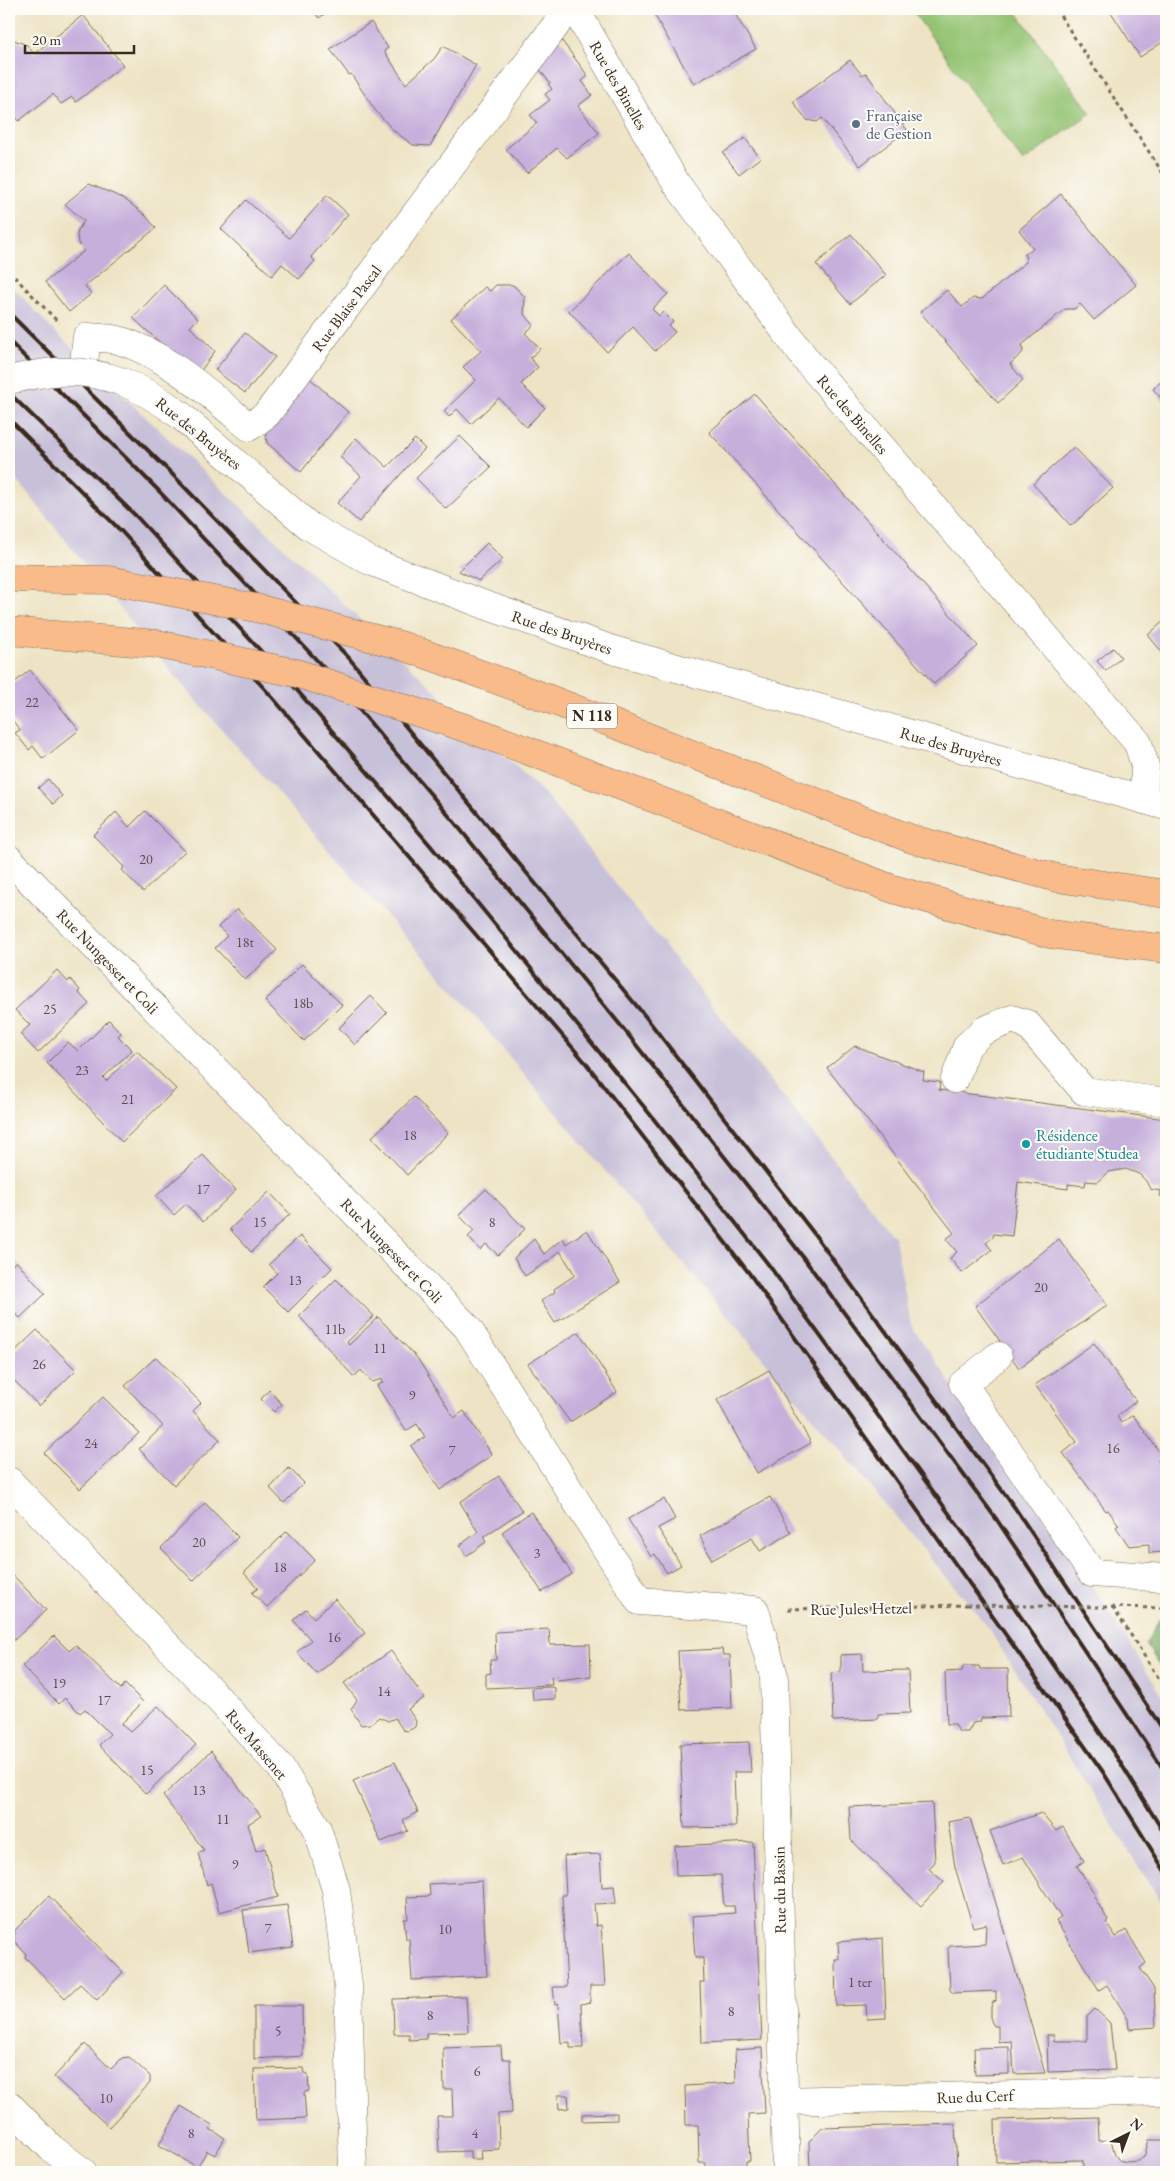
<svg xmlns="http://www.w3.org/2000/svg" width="1175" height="2181" viewBox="0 0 1175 2181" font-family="'EB Garamond',serif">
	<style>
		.industrial { fill: #c7c0d9 }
		.green { fill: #94c473; stroke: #687748 }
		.forest { fill: #77aa65; stroke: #596a42 }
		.building { fill: #c6afdb }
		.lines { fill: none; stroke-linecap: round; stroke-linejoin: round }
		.minor-casing { stroke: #7a6b58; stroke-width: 29 }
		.path { stroke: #7a6b58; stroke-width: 3; stroke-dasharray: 4 4; stroke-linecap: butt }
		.minor { stroke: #fff; stroke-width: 28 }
		.rail { stroke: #3b2a1e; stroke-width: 4 }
		.minor-bridge-casing { stroke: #7a6b58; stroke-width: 29; stroke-linecap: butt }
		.highway-bridge-casing { stroke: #7a6b58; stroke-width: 29; stroke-linecap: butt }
		.path-bridge { stroke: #7a6b58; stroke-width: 3; stroke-dasharray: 4 4; stroke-linecap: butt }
		.minor-bridge { stroke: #fff; stroke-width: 28 }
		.highway-bridge { stroke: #fabb8b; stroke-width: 28 }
		.service-dot { fill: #5c6f8a; stroke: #fdfcf7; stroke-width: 2 }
		.culture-dot { fill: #0f9aa8; stroke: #fdfcf7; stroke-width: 2 }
		.labels { text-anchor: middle; stroke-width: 4; stroke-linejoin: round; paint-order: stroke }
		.number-label { font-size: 14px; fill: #5e4b4d }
		.shield { fill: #fdfcf7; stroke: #75695f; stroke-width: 1 }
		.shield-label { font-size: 15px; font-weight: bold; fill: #3b2a1e }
		.street-label { font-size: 16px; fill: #3b2a1e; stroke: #fdfcf7 }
		.service-label { font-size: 16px; fill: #4e5e75; stroke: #fdfcf7; text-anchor: start }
		.culture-label { font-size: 16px; fill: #0d838f; stroke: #fdfcf7; text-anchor: start }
	</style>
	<rect width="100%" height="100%" fill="#fdfcf7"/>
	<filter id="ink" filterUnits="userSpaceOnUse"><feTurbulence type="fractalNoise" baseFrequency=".02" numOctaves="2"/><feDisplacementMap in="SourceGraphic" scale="10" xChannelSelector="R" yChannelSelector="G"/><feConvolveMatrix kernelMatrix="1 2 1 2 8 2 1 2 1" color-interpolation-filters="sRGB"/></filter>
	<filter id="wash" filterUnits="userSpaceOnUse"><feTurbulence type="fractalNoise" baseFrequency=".0096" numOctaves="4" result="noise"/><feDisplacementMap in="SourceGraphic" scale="20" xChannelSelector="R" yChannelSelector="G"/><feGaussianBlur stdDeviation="1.12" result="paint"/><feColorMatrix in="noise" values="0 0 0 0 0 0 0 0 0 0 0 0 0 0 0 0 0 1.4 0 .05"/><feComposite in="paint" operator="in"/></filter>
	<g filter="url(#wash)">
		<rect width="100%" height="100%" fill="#eee4c5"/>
		<path class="industrial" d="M9 283 49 326 544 793 895 1238 911 1325 1113 1617 1166 1702V1910L985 1623 471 1011 178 680 9 470Z"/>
		<path class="green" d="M920 9H1014L1091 113 1023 162 914 13Z"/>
		<path class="forest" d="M1159 1620H1166V1676L1146 1644Z"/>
		<g id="blocks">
			<g class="building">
				<path d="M312 9H331L319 18Z"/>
				<path d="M651 9H732L756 49 694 84Z"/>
				<path d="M1109 9H1166V40L1140 57Z"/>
				<path d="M83 15 123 65 76 102 72 97 61 104 53 94 19 121 9 107V61L14 56 10 50 14 40 27 45 34 54Z"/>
				<path d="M371 22 388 48 384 51 406 84 434 59 443 46 476 65 430 146 413 145 394 131 375 110 351 74 349 75 330 49Z"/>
				<path d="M559 37 588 76 582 81 592 95 578 106 599 133 567 158 557 148 527 173 506 149 537 123 530 115 550 100 545 94 552 89 548 84 550 83 537 66Z"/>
				<path d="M850 60 862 75 866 73 907 130 860 166 822 118 817 122 807 120 793 102Z"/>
				<path d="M745 138 760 158 739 174 723 153Z"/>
				<path d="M89 184 123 198 145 215 156 228 85 286 91 294 69 312 45 282 84 251 78 243 77 236 78 230 84 221 65 204Z"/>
				<path d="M1061 194 1136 285 1094 320 1080 304 1074 309H1065L1022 345 1023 352 1010 364 1023 380 998 403 920 312 947 290 962 307 973 298 982 299 1026 262 1025 254 1033 248 1019 230Z"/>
				<path d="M327 195 348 214 311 257 315 261 299 279 282 264 272 276 221 229 246 200 289 238Z"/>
				<path d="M851 234 886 275 850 304 816 264Z"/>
				<path d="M629 253 668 294 652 309 659 316 663 312 673 322 669 326 675 332 655 351 633 327 607 352 569 311Z"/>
				<path d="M164 285 198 319 190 327 215 351 197 376 133 318Z"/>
				<path d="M496 285H513L525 297 524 314 534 325 525 333 540 349 530 358 538 367 521 384 545 408 526 427 499 398 471 424 457 409 449 417 444 411 476 380 463 367 481 351 451 319 485 287 490 291Z"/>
				<path d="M245 333 275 357 245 393 215 370Z"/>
				<path d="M306 375 348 412 301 472 267 443 265 428Z"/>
				<path d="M1166 377V404L1153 389Z"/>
				<path d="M755 394 978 646 934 684 709 432Z"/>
				<path d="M460 436 491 467 446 509 416 478Z"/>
				<path d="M356 438 387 467 415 439 425 449 407 467 359 522 337 503 361 476 340 457Z"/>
				<path d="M1074 447 1113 488 1071 526 1033 484Z"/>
				<path d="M487 543 503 559 479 581 459 571Z"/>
				<path d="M1166 619V657L1148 635Z"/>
				<path d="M1113 648 1121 657 1106 671 1097 661Z"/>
				<path d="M30 670 79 730 43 759 33 746 29 750 15 733 20 730 9 716V687Z"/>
				<path d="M48 779 62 796 53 804 38 788Z"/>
				<path d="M145 811 185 851 143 892 122 870 124 867 93 835 116 812 129 827Z"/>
				<path d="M237 909 277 950 245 980 215 948 227 936 218 927Z"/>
				<path d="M302 964 342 1005 304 1041 265 1001Z"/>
				<path d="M57 970 68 982 70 979 80 990 78 992 89 1004 38 1053 20 1034 30 1025 15 1010Z"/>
				<path d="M371 996 387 1013 355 1045 339 1028Z"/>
				<path d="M109 1020 121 1033 118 1036 132 1050 103 1078 106 1081 137 1051 176 1089 122 1142 47 1063 68 1042 78 1051Z"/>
				<path d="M855 1046 924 1072 923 1080 940 1082 939 1090 1166 1119V1197L1160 1196 1161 1191 1150 1189 1146 1181 1139 1174 1126 1169 1109 1172 1098 1182 1086 1181 1085 1186 1068 1184V1189L1018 1182 1012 1236 994 1234 993 1237 986 1243 992 1250 962 1273 950 1258 957 1252 946 1239 954 1233 827 1068Z"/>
				<path d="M414 1097 448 1133 407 1175 372 1137Z"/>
				<path d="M203 1155 236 1190 203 1222 186 1204 174 1215 156 1196Z"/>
				<path d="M486 1189 525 1229 498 1255 486 1244 480 1250 468 1237 474 1231 459 1215Z"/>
				<path d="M269 1192 290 1214 251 1252 230 1229Z"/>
				<path d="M587 1230 620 1282 555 1323 541 1301 555 1292 554 1289 575 1275 560 1251 548 1261 525 1276 514 1258 534 1239 544 1254 563 1238 566 1244Z"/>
				<path d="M300 1236 332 1268 288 1312 263 1287 277 1273 269 1264Z"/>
				<path d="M1059 1239 1107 1305 1019 1368 975 1306Z"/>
				<path d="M16 1261 45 1294 20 1318 10 1309 9 1310V1269Z"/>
				<path d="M336 1279 374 1316 347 1342 349 1345 378 1317 418 1359 454 1418 464 1411 492 1455 440 1490 411 1446 425 1437 417 1424 406 1431 377 1386 383 1382 382 1379 372 1382 361 1370 354 1377 299 1316Z"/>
				<path d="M37 1330 76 1370 39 1406 9 1375V1357Z"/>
				<path d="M579 1332 617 1392 570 1422 528 1364Z"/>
				<path d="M1094 1343 1136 1401 1117 1416 1121 1423 1133 1415 1163 1457 1158 1460 1163 1469 1159 1472 1166 1481V1552L1149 1553V1544L1129 1546 1116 1527 1119 1525 1108 1510 1106 1511 1063 1453 1077 1442 1035 1385Z"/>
				<path d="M156 1357 201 1403 193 1411 220 1440 174 1485 139 1449 163 1426 125 1386Z"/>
				<path d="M769 1370 811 1443 757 1473 717 1400Z"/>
				<path d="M269 1390 282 1404 274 1412 261 1399Z"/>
				<path d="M103 1397 139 1433 80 1489 44 1453Z"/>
				<path d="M289 1468 304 1483 284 1503 270 1488Z"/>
				<path d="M499 1476 522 1511 483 1537 486 1542 466 1556 460 1545 478 1532 460 1502Z"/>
				<path d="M770 1497 791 1533 760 1551 752 1538 712 1560 700 1536Z"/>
				<path d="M664 1499 675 1519 658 1528 681 1565 667 1573 655 1554 651 1557 628 1519Z"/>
				<path d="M205 1503 238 1537 193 1581 161 1548Z"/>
				<path d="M531 1512 572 1574 542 1592 502 1532Z"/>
				<path d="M287 1531 315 1560 267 1607 252 1593 258 1588 244 1573Z"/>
				<path d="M9 1571 46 1610 9 1645Z"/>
				<path d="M335 1599 365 1633 317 1674 297 1652 311 1640 293 1620 306 1609 314 1618Z"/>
				<path d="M549 1629 550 1645 590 1644 591 1676 558 1680 557 1676 551 1677 552 1685 486 1688V1674L491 1673 490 1660H496L495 1632Z"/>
				<path d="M54 1636 69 1651 76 1645 121 1689 125 1684 143 1702 121 1724 130 1732 158 1706 196 1745 146 1794 99 1745 110 1734 85 1709 80 1713 65 1698 59 1704 22 1666Z"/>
				<path d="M722 1649 723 1655H730L732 1708 681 1710 678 1651Z"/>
				<path d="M391 1651 424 1698 408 1709 416 1721 415 1727 408 1731 403 1730 395 1718 388 1721 379 1717 370 1724 361 1725 351 1709 357 1700 344 1683Z"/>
				<path d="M862 1654 863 1671 908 1670 910 1713 878 1714V1719L833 1721 831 1673 841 1672V1655Z"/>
				<path d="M963 1666H979L980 1669H1008L1009 1717 981 1718 980 1722 973 1723 968 1732H959L955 1724H947L945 1672 962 1671Z"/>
				<path d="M550 1687 555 1688V1699L533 1700 532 1688Z"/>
				<path d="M749 1742 751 1772H734L736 1827 684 1828 680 1744Z"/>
				<path d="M211 1751 261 1816 248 1824 256 1851 265 1848 278 1897 219 1912 211 1883 207 1885 198 1853 204 1850 163 1796Z"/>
				<path d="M395 1762 418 1812 403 1820 408 1831 381 1842 353 1781Z"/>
				<path d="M932 1803 935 1862 929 1869 944 1882 921 1906 851 1840 849 1807Z"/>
				<path d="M1041 1813 1056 1831 1063 1827 1084 1861 1077 1866 1096 1896 1094 1897 1108 1920 1106 1922 1115 1937 1126 1930 1146 1963 1140 1968 1154 1989 1156 2027 1129 2029 1128 2019 1107 1985 1099 1990 1056 1921 1061 1918 1023 1857 1003 1865 990 1831Z"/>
				<path d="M970 1818 1001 1920 1045 2073 1014 2074 1012 2041 998 2042V2026H994L991 2021V2007L993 2002 996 2001V1991L953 1993 950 1990 948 1949 950 1946 985 1944 986 1924 973 1927 955 1867 948 1822Z"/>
				<path d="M753 1842 762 2040 702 2043 700 1982H704L703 1958H695L692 1916 735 1913 734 1906H724L721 1875 676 1876 675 1846Z"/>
				<path d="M600 1854 602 1887 614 1886 616 1903 594 1904 596 1926 601 1925 605 1986H590V2002L581 2004 583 2048H570V2042L561 2043 558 2004 555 2005 553 1987H567L562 1895H566L564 1856Z"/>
				<path d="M482 1881 487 1976 412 1980 409 1939H406L404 1919H408L407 1897 430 1896 429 1884Z"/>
				<path d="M49 1896 123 1972 97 2000 80 1984 65 1998 25 1957 26 1954 14 1941 15 1930Z"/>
				<path d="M287 1905 293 1947 249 1953 243 1910Z"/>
				<path d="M883 1938 886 2018 867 2019 866 2005 836 2006 835 1959H839L838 1942Z"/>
				<path d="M466 1996 468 2032 426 2033V2039L409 2040V2034H394L393 1999Z"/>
				<path d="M254 2006H302L303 2056 254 2059Z"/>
				<path d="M1095 2009 1110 2023 1115 2070 1048 2072 1047 2035H1054V2041H1087V2017Z"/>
				<path d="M85 2044 111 2069 122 2058 129 2057 150 2076V2083L109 2127 54 2077Z"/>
				<path d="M501 2046 502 2059H510L512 2113 498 2114 499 2149 481 2150 482 2159H470V2151L439 2152 437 2116H453L452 2089H444L443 2048Z"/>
				<path d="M1009 2047V2074L975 2075 974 2048Z"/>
				<path d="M762 2048 765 2113 748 2114 750 2161H746V2172H706V2163H699L698 2125H686L685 2086 736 2083 735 2050Z"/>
				<path d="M303 2068 304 2073 308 2074 309 2091 304 2092 306 2118 256 2120 254 2069Z"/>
				<path d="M558 2095H568L569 2108 559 2109Z"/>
				<path d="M181 2106 212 2125 210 2129 225 2138 215 2155 207 2151 197 2167 159 2145Z"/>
				<path d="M617 2113V2120L582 2121V2114Z"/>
				<path d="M1098 2117 1099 2141 1111 2140 1115 2155 1119 2160 1126 2162 1138 2161 1144 2157 1149 2140H1166V2172H1086L1083 2170V2160L996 2162 995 2120Z"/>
				<path d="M955 2124 957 2170 931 2172H810L809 2142 822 2128Z"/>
			</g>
		</g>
	</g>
	<g filter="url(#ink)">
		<use href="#blocks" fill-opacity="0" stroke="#7a6b58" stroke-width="1"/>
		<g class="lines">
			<defs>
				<g id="minor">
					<path d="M575 9 676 183 807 361 1138 743 1145 766 1144 800"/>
					<path d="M83 371 87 337C97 338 108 338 118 340 166 354 211 395 249 427L267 414 562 17 574 9"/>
					<path d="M180 415 309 526 370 561 485 605 613 650 1166 806"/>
					<path d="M9 859 467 1327 639 1601 755 1610 774 1676 786 2172"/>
					<path d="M955 1079 967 1046 983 1031 1012 1019 1027 1024 1084 1091 1166 1102"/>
					<path d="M998 1356 963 1384 1092 1573 1166 1578"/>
					<path d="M9 1481 215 1695 281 1768 317 1828 336 1890 348 1984 353 2172"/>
					<path d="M783 2101 1166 2091"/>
					<path d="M9 2105 51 2148 83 2172"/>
				</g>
			</defs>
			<use href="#minor" class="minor-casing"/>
			<g class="path">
				<path d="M1056 9 1166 178"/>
				<path d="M9 271 59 323"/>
				<path d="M1113 1607 1166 1690"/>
				<path d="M788 1609 967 1605"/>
			</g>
			<use href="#minor" class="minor"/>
			<g class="rail">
				<path d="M9 313 173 475 349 658 645 1016 812 1231 1015 1508 1166 1734"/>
				<path d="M9 341 159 491 325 669 455 823 626 1032 794 1245 997 1520 1166 1773"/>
				<path d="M9 393 136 516 296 689 430 845 645 1108 768 1264 969 1541 1120 1762 1166 1836"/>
				<path d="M9 419 122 532 272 697 585 1062 749 1273 1103 1772 1166 1873"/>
			</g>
			<defs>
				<path id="minor-bridge" d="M9 380C24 377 39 373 55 372 103 369 142 386 180 415"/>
				<g id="highway-bridge">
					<path d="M9 578 108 580 256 608 400 645 544 697 912 839 1057 878 1166 894"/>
					<path d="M9 631 157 644 296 673 481 733 893 889 1050 934 1166 949"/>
				</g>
			</defs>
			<use href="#minor-bridge" class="minor-bridge-casing"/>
			<use href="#highway-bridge" class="highway-bridge-casing"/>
			<path class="path-bridge" d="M967 1605 1166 1608"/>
			<use href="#minor-bridge" class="minor-bridge"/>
			<use href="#highway-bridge" class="highway-bridge"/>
		</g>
	</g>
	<circle class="service-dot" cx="856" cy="124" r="5"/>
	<circle class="culture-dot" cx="1026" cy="1144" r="5"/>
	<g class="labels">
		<g class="number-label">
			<text x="32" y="707">22</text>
			<text x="146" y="864">20</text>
			<text x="245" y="947">18t</text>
			<text x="303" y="1008">18b</text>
			<text x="50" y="1014">25</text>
			<text x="82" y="1075">23</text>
			<text x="128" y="1104">21</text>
			<text x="410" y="1140">18</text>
			<text x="203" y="1194">17</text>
			<text x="260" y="1227">15</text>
			<text x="492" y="1227">8</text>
			<text x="295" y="1285">13</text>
			<text x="1041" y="1292">20</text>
			<text x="335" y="1334">11b</text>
			<text x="380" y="1353">11</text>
			<text x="39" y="1369">26</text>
			<text x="412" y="1400">9</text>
			<text x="91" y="1448">24</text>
			<text x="1113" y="1453">16</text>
			<text x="452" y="1455">7</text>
			<text x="199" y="1547">20</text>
			<text x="537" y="1558">3</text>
			<text x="280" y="1572">18</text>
			<text x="334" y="1642">16</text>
			<text x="59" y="1688">19</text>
			<text x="384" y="1696">14</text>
			<text x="104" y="1705">17</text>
			<text x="147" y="1775">15</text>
			<text x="199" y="1795">13</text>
			<text x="223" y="1824">11</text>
			<text x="235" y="1869">9</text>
			<text x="268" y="1933">7</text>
			<text x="445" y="1934">10</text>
			<text x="860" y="1987">1 ter</text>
			<text x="731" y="2016">8</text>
			<text x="430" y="2020">8</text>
			<text x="278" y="2036">5</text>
			<text x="477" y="2076">6</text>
			<text x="106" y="2103">10</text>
			<text x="191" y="2138">8</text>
			<text x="475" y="2138">4</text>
		</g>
		<rect class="shield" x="567" y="703.5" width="50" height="25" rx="4"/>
		<g class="shield-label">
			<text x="592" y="721">N 118</text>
		</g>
		<g class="street-label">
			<text transform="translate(619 85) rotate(60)" y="6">Rue des Binelles</text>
			<text transform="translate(346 308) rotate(-53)" y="6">Rue Blaise Pascal</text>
			<text transform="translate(853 414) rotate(49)" y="6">Rue des Binelles</text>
			<text transform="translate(199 433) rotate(39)" y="6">Rue des Bruyères</text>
			<text transform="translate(562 632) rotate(19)" y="6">Rue des Bruyères</text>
			<text transform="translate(951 746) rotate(16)" y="6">Rue des Bruyères</text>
			<text transform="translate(108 961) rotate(46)" y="6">Rue Nungesser et Coli</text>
			<text transform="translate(392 1250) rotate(46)" y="6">Rue Nungesser et Coli</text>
			<text transform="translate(861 1608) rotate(-1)" y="6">Rue Jules Hetzel</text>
			<text transform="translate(257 1744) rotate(50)" y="6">Rue Massenet</text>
			<text transform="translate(779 1890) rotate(-91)" y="6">Rue du Bassin</text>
			<text transform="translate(975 2096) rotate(-2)" y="6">Rue du Cerf</text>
		</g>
		<g class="service-label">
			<text x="866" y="121">Française<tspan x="866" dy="18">de Gestion</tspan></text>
		</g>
		<g class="culture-label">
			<text x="1036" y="1141">Résidence<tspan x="1036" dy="18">étudiante Studea</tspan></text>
		</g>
	</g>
	<rect width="1175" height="2181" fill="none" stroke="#fdfcf7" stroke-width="30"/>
	<g transform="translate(1128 2134) rotate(42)" stroke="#fdfcf7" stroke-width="4" paint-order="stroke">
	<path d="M0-4L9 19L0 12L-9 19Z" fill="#3b2a1e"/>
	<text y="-8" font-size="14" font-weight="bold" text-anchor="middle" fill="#3b2a1e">N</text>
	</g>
	<path d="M25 45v8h109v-8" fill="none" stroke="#3b2a1e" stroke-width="2.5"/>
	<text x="32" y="45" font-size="15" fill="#3b2a1e" stroke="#fdfcf7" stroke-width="4" paint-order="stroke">20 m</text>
</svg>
